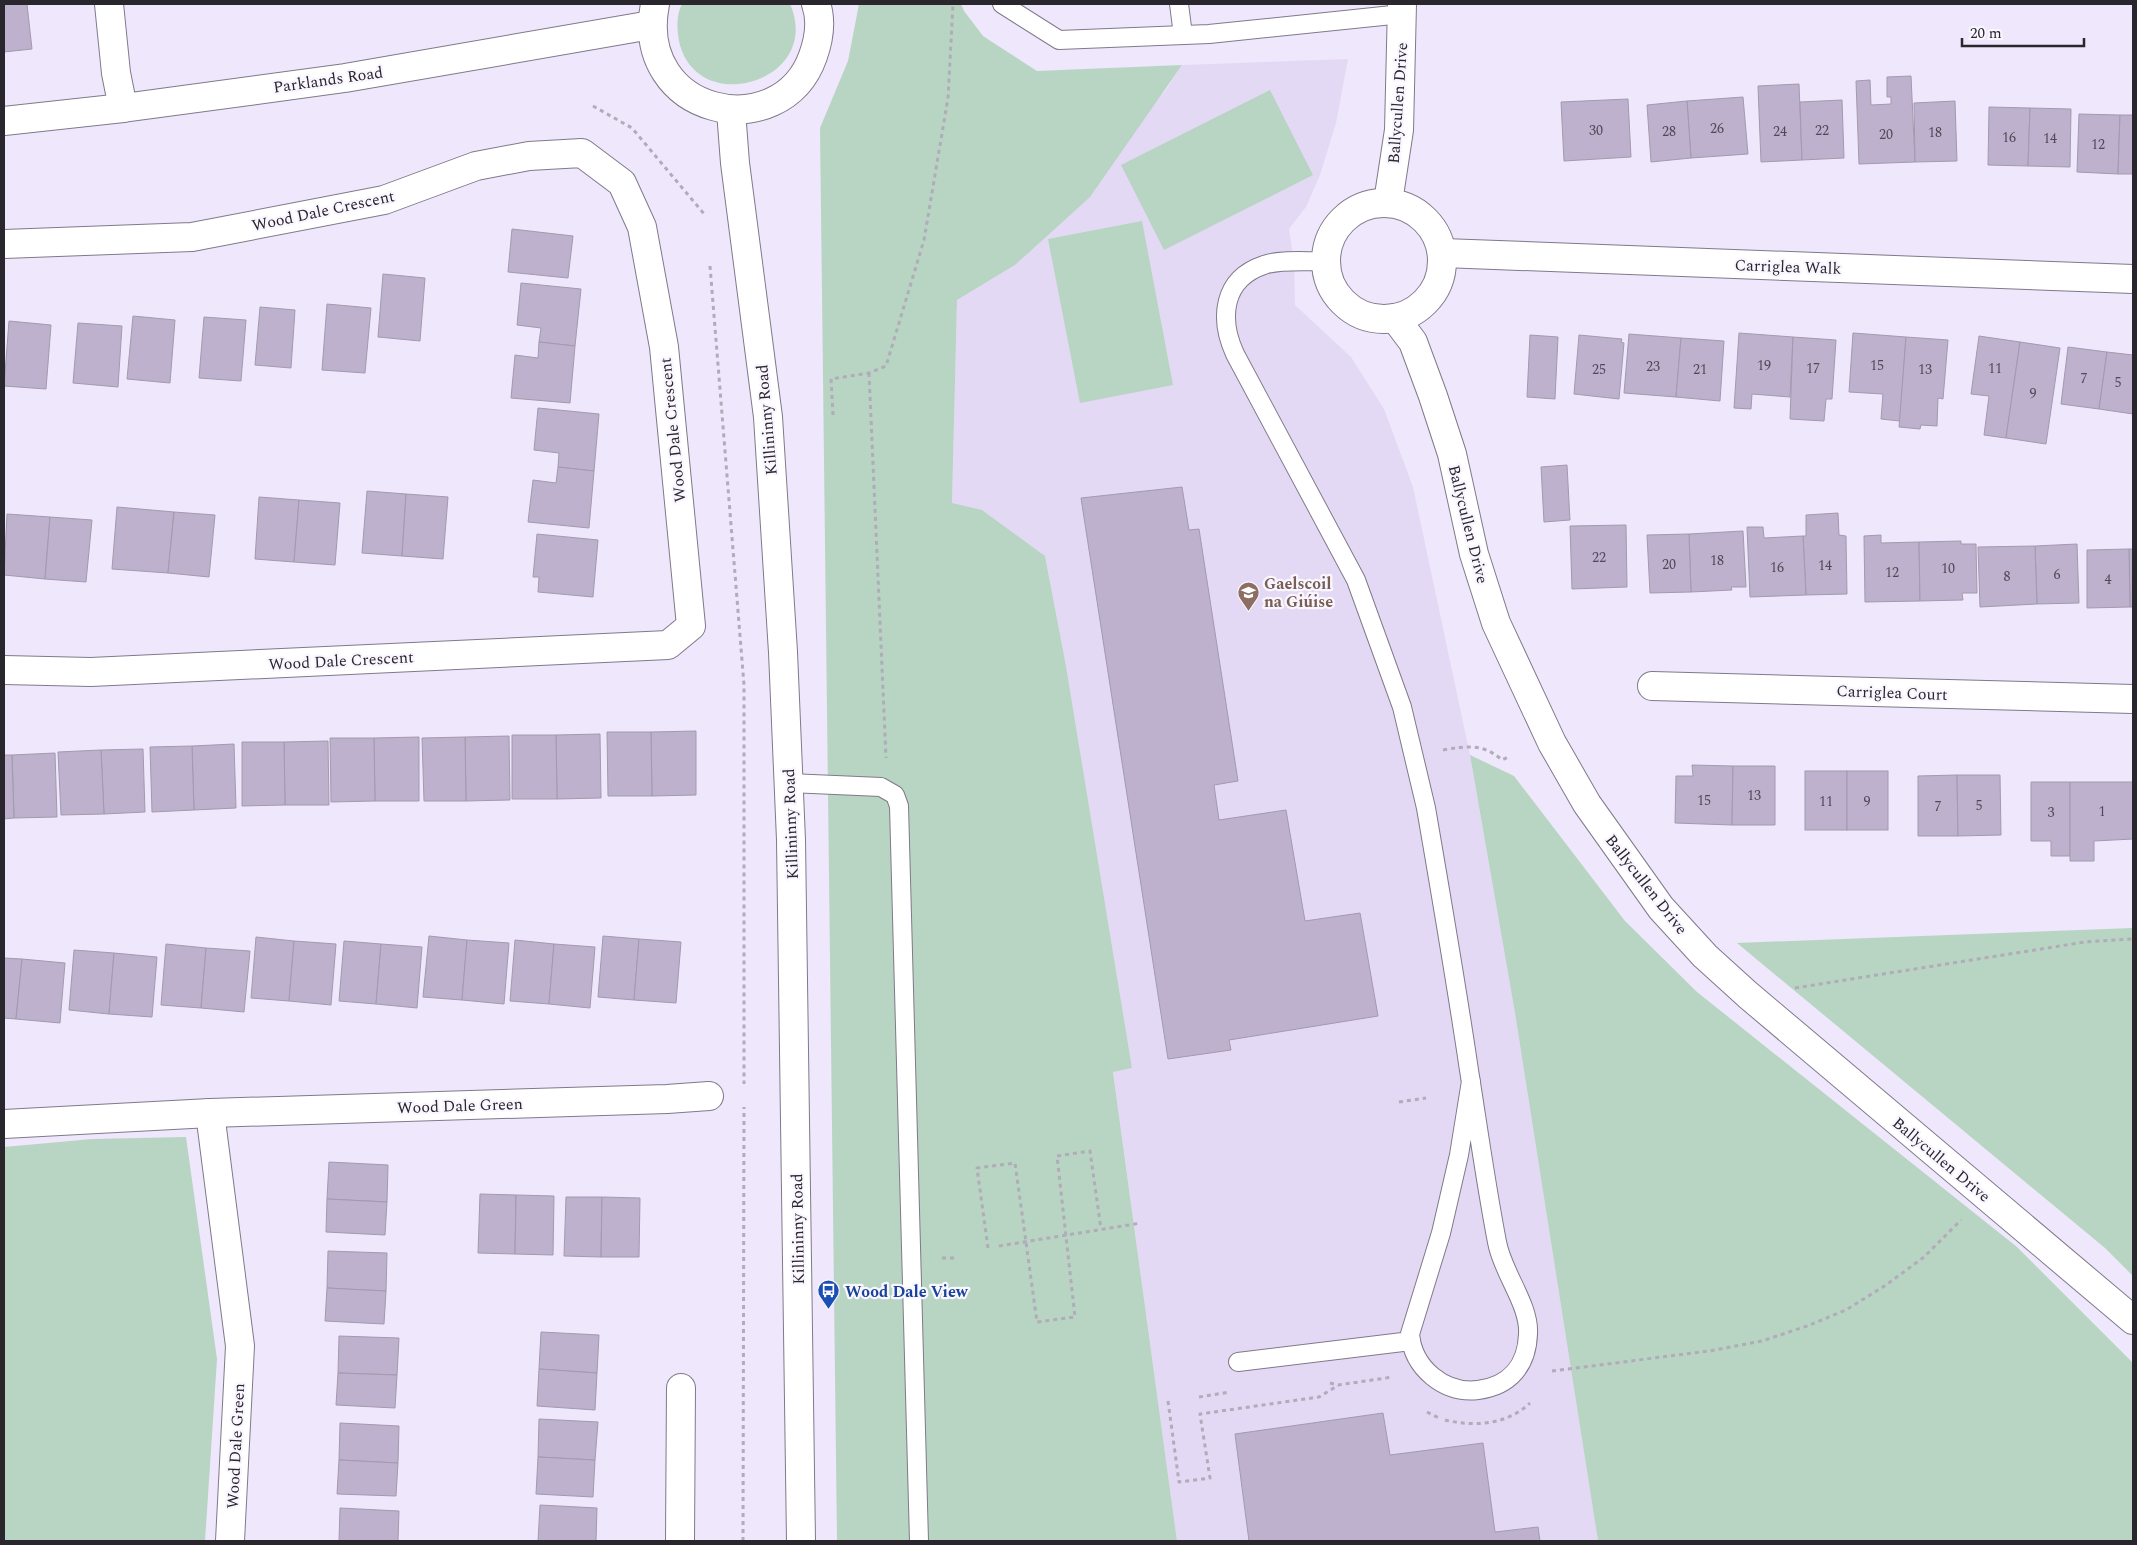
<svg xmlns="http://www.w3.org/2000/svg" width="2137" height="1545" viewBox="0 0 2137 1545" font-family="Spectral,serif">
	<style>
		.built { fill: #e4d9f4 }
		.green { fill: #b7d5c2 }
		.building { fill: #bdb1ce; stroke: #a29aad }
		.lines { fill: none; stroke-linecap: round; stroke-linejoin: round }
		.lane-casing { stroke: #80798a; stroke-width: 20 }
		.street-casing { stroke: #80798a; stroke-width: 30 }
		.secondary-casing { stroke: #80798a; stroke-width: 30 }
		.path { stroke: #b1abba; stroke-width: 3; stroke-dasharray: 4 4; stroke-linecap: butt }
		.lane { stroke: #fff; stroke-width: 18 }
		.street { stroke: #fff; stroke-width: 28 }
		.secondary { stroke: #fff; stroke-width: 28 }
		.labels { text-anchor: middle; stroke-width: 4.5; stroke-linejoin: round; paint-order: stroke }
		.number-label { font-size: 14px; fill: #4e4955 }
		.street-label { font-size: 16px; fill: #29262d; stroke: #faf6ff }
		.education-label { font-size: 16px; font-weight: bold; fill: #785e54; stroke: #faf6ff; text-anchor: start }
		.transit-label { font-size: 16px; font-weight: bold; fill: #164399; stroke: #faf6ff; text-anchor: start }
	</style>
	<rect width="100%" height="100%" fill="#efe7fb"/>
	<path class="built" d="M1348 59 1336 123 1320 175 1306 207 1289 229 1294 262 1295 305 1351 357 1384 409 1413 487 1470 755 1515 1013 1598 1541H1177L1113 1071 1132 1068 1066 666 1045 556 982 510 952 504 957 300 1015 265 1165 91 1182 65Z"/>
	<g class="green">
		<path d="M682 4H790C824 81 696 120 679 41 677 29 676 15 682 4Z"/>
		<path d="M859 4H961L964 11 983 36 1037 71 1182 65 1090 197 1015 265 957 300 952 503 982 510 1045 556 1066 666 1132 1068 1113 1072 1177 1541H837L820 128 848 61Z"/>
		<path d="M1270 90 1313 175 1164 250 1121 165Z"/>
		<path d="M1142 221 1173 385 1080 403 1048 239Z"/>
		<path d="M1470 755 1514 776 1625 921 1697 992 2017 1247 2133 1363V1541H1598L1515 1013Z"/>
		<path d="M2133 928V1276L2105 1248 1737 943Z"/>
		<path d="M186 1137 217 1359 205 1541H4V1147L92 1139Z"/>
	</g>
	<g class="building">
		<path d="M4 4H27L32 49 4 52Z"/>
		<path d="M1911 76 1915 162 1859 164 1856 81 1870 80 1871 105 1891 104V97H1887V77Z"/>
		<path d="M1799 84 1802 160 1761 162 1758 86Z"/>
		<path d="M1743 97 1748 154 1691 158 1687 101Z"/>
		<path d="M1628 99 1631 157 1564 161 1561 102Z"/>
		<path d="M1842 100 1844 158 1802 160 1800 102Z"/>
		<path d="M1687 101 1691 158 1651 162 1647 105Z"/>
		<path d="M1955 101 1957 161 1915 162 1914 103Z"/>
		<path d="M1989 107 2030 108 2028 166 1988 165Z"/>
		<path d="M2030 108 2071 109 2070 167 2028 166Z"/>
		<path d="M2079 114 2120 115 2118 174 2077 172Z"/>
		<path d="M2120 115H2133V174H2118Z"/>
		<path d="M512 229 573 236 568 278 508 272Z"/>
		<path d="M383 274 425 278 420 341 378 337Z"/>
		<path d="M521 283 581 289 575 346 539 342 541 328 517 325Z"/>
		<path d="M327 304 371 308 365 373 322 370Z"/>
		<path d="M260 307 295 310 291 368 255 365Z"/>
		<path d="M133 316 175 320 170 383 127 379Z"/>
		<path d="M204 317 246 320 241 381 199 378Z"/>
		<path d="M9 321 51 325 46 389 4 386Z"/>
		<path d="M78 323 122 326 118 387 73 383Z"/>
		<path d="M1739 333 1793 337 1790 397 1752 394 1751 409 1734 408Z"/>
		<path d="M1853 333 1906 337 1900 421 1881 419 1883 394 1849 392Z"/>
		<path d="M1629 334 1681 338 1676 397 1624 393Z"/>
		<path d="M1530 335 1558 337 1555 399 1527 397Z"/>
		<path d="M1579 335 1622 339 1621 342 1624 343 1619 399 1574 394Z"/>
		<path d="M1979 336 2020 342 2006 438 1984 435 1989 396 1971 394Z"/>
		<path d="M1793 337 1836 340 1832 399H1826L1824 421 1790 419Z"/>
		<path d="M1906 337 1948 340 1943 399 1938 398 1937 426 1921 425 1920 429 1899 427Z"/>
		<path d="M1681 338 1724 341 1720 401 1676 397Z"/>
		<path d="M539 342 575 346 570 403 511 398 515 355 538 358Z"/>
		<path d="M2020 342 2060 348 2046 444 2006 438Z"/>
		<path d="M2068 347 2107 352 2099 409 2061 404Z"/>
		<path d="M2107 352 2133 355V414L2099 409Z"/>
		<path d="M538 408 599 414 594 471 558 467 559 453 534 450Z"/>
		<path d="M1567 465 1570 520 1544 522 1541 467Z"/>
		<path d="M558 467 594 471 589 528 528 522 533 480 556 483Z"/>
		<path d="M1182 487 1189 530 1199 529 1238 781 1214 785 1219 820 1286 810 1305 921 1360 913 1378 1016 1229 1040 1231 1050 1168 1059 1081 498Z"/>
		<path d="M367 491 406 494 402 556 362 553Z"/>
		<path d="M406 494 448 497 443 559 402 556Z"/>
		<path d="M259 497 299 500 294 562 255 559Z"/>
		<path d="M299 500 340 503 335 565 294 562Z"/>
		<path d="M117 507 174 512 168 573 112 569Z"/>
		<path d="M174 512 215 515 209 577 168 573Z"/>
		<path d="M1838 513 1839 535 1846 536 1847 594 1806 595 1803 536H1806V515Z"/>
		<path d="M7 514 50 517 45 579 4 575Z"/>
		<path d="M50 517 92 520 86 582 45 579Z"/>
		<path d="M1626 525 1627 587 1572 589 1570 526Z"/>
		<path d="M1747 527H1763L1764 538 1803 536 1806 595 1750 597Z"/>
		<path d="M1743 531 1746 587H1731L1732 590 1691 592 1689 534Z"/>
		<path d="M537 534 598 540 593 597 538 592 539 577H533Z"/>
		<path d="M1689 534 1691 592 1650 593 1647 535Z"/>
		<path d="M1881 535V543L1919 542 1920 601 1865 602 1864 536Z"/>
		<path d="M1961 541V544H1976L1977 593H1962L1963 600 1920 601 1919 542Z"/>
		<path d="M2077 544 2079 603 2037 604 2035 546Z"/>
		<path d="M2035 546 2037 604 1980 607 1978 547Z"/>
		<path d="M2129 549H2133V607H2130Z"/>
		<path d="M2129 549 2130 607 2087 608V550Z"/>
		<path d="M696 731V795L652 796 651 732Z"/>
		<path d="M607 732H651L652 796H608Z"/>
		<path d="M600 734 601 798 557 799 556 735Z"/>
		<path d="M512 735H556L557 799H512Z"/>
		<path d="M509 736 510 800 466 801 465 737Z"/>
		<path d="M419 737V801H375L374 738Z"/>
		<path d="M465 737 466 801H424L422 738Z"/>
		<path d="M330 738H374L375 801 331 802Z"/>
		<path d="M328 741 329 805H285L284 742Z"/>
		<path d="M242 742H284L285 805 242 806Z"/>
		<path d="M234 744 236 808 194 810 192 746Z"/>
		<path d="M192 746 194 810 152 812 150 747Z"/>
		<path d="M143 749 145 812 104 814 101 750Z"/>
		<path d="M101 750 104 814 61 815 58 752Z"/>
		<path d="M55 753 57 817 14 818 12 755Z"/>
		<path d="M4 755H12L14 818 4 819Z"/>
		<path d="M1692 765 1733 766 1732 825 1675 823 1676 776H1693Z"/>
		<path d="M1733 766H1775V825H1732Z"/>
		<rect x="1805" y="771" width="42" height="59"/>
		<rect x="1847" y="771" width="41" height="59"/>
		<path d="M1957 775 1958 836H1918V776Z"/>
		<path d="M1957 775H2000L2001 835 1958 836Z"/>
		<path d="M2031 782H2070V856H2051V841H2031Z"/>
		<path d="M2070 782H2133V839L2094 841V861H2070Z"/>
		<path d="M429 936 467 940 462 1000 423 997Z"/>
		<path d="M603 936 639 939 634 1000 598 997Z"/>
		<path d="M256 937 294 941 289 1001 251 998Z"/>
		<path d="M639 939 681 942 676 1003 634 1000Z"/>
		<path d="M467 940 509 943 504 1004 462 1000Z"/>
		<path d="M515 940 554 944 549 1004 510 1001Z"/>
		<path d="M294 941 336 944 331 1005 289 1001Z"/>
		<path d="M344 941 381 944 376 1004 339 1001Z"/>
		<path d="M166 944 206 948 201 1008 161 1005Z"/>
		<path d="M381 944 422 947 417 1008 376 1004Z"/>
		<path d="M554 944 595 947 590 1008 549 1004Z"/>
		<path d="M206 948 250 951 244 1012 201 1008Z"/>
		<path d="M74 950 114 953 109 1014 69 1010Z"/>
		<path d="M114 953 157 957 152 1017 109 1014Z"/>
		<path d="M4 958 22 959 16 1019 4 1018Z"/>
		<path d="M22 959 65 963 60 1023 16 1019Z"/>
		<path d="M329 1162 388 1165 387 1202 327 1199Z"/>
		<path d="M480 1194 516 1195 515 1254 478 1253Z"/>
		<path d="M516 1195 554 1196 553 1255 515 1254Z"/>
		<path d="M566 1197H602L601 1257 564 1256Z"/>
		<path d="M602 1197 640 1198 639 1257H601Z"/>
		<path d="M327 1199 387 1202 385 1235 326 1232Z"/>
		<path d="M328 1251 387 1253 386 1291 327 1288Z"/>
		<path d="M327 1288 386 1291 384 1324 325 1321Z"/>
		<path d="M541 1332 599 1335 597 1373 539 1369Z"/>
		<path d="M339 1336 399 1338 397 1375 338 1373Z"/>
		<path d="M539 1369 597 1373 595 1410 537 1406Z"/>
		<path d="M338 1373 397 1375 395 1408 336 1405Z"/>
		<path d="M1383 1413 1390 1455 1483 1443 1495 1532 1538 1527 1540 1541H1249L1235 1434Z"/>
		<path d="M539 1419 598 1422 595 1460 538 1457Z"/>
		<path d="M340 1423 399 1426 398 1463 339 1460Z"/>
		<path d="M538 1457 595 1460 593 1497 536 1494Z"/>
		<path d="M339 1460 398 1463 396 1496 337 1494Z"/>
		<path d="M540 1505 597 1508 596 1541H538Z"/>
		<path d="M340 1508 399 1511 398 1541H339Z"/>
	</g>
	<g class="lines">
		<defs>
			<g id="lane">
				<path d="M1002 4 1059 40 1209 34 1402 14"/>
				<path d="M1179 4 1183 35"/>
				<path d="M1326 261C1308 262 1280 259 1264 265 1222 279 1219 319 1235 354L1356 580 1402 707 1426 808C1441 895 1456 982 1469 1070 1478 1127 1486 1185 1497 1242 1502 1272 1530 1305 1528 1334 1527 1365 1510 1386 1478 1390 1444 1394 1413 1368 1410 1334L1441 1233 1459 1155 1471 1081"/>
				<path d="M789 783 881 787 895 795 899 806 919 1541"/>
				<path d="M1238 1362 1411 1341"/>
			</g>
			<g id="street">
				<path d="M109 4 116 73 123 108"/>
				<path d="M4 121 123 108 345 78 651 25"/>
				<path d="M4 244 192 237 384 200 476 166 529 156 582 153 622 183 642 227 664 347 691 626 668 645 91 672 4 670"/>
				<path d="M1443 253 2133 279"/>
				<path d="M1652 686 2133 699"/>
				<path d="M210 1113 240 1346 230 1541"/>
				<path d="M4 1124 210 1113 667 1099 709 1096"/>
				<path d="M680 1541 681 1388"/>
			</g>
			<g id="secondary">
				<path d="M655 4C633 116 781 147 813 56 819 39 822 21 816 4"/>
				<path d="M731 111 735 163 768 417 783 652 791 840 801 1541"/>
				<path d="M1388 202 1399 130 1402 4"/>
				<circle cx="1384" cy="261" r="58"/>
				<path d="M1395 318 1413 342 1433 396 1452 454 1474 554 1496 623 1552 743 1587 804 1661 908 1705 956 1748 995 2133 1320"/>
			</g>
		</defs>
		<use href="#lane" class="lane-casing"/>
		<use href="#street" class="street-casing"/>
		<use href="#secondary" class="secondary-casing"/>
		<g class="path">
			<path d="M593 106 632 128 705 215"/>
			<path d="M710 266 744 685V1084"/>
			<path d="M869 373 886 758"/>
			<path d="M833 415 831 379 869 373 886 366 924 240 948 98 953 4"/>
			<path d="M1443 750C1466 746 1483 743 1502 760L1508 757"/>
			<path d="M1795 988 2085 942 2133 939"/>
			<path d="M1399 1102 1426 1098"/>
			<path d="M999 1246 1141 1223"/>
			<path d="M988 1248 977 1168 1015 1163 1037 1322 1075 1317 1057 1156 1090 1151 1101 1229"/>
			<path d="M942 1258H954"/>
			<path d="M1552 1371 1709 1351 1762 1341 1807 1326 1846 1310 1886 1285 1924 1257 1961 1220"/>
			<path d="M1330 1383 1338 1385 1393 1377"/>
			<path d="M1199 1397 1230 1392"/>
			<path d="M1168 1401 1179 1482 1210 1478 1200 1414 1319 1397 1337 1386"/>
			<path d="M1427 1412 1439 1418"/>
			<path d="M1445 1420C1474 1427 1507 1425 1530 1403"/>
			<path d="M743 1541 744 1107"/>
		</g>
		<use href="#lane" class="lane"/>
		<use href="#street" class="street"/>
		<use href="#secondary" class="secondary"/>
	</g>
	<defs>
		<symbol id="school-pin" viewBox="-11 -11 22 30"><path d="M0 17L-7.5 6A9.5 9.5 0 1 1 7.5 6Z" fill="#8d6e63" stroke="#faf6ff"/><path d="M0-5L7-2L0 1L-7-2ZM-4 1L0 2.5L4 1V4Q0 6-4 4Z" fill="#fff"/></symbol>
		<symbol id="bus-pin" viewBox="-11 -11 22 30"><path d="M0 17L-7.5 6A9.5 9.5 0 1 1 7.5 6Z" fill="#1a4fb4" stroke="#faf6ff"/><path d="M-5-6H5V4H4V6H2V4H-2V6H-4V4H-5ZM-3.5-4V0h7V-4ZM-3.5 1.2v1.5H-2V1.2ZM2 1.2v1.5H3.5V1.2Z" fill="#fff"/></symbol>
	</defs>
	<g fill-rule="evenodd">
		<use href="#school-pin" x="1236" y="580" width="25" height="34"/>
		<use href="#bus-pin" x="816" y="1278" width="25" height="34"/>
	</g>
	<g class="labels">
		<g class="number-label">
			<text x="1717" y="133">26</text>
			<text x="1596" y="135">30</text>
			<text x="1822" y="135">22</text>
			<text x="1669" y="136">28</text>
			<text x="1780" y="136">24</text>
			<text x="1935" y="137">18</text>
			<text x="1886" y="139">20</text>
			<text x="2009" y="142">16</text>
			<text x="2050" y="143">14</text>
			<text x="2098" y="149">12</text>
			<text x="1764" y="370">19</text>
			<text x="1877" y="370">15</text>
			<text x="1653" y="371">23</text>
			<text x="1813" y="373">17</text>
			<text x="1995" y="373">11</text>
			<text x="1599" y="374">25</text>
			<text x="1700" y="374">21</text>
			<text x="1925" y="374">13</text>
			<text x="2084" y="383">7</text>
			<text x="2118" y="387">5</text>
			<text x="2033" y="398">9</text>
			<text x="1599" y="562">22</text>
			<text x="1717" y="565">18</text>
			<text x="1669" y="569">20</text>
			<text x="1825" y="570">14</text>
			<text x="1777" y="572">16</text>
			<text x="1948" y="573">10</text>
			<text x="1892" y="577">12</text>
			<text x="2057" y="579">6</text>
			<text x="2007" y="581">8</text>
			<text x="2108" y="584">4</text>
			<text x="1754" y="800">13</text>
			<text x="1704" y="805">15</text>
			<text x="1826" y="806">11</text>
			<text x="1867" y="806">9</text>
			<text x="1979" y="810">5</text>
			<text x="1938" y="811">7</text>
			<text x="2102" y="816">1</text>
			<text x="2051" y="817">3</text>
		</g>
		<g class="street-label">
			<text transform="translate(328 79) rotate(-8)" y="6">Parklands Road</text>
			<text transform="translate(1397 103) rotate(-86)" y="6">Ballycullen Drive</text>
			<text transform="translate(323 210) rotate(-12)" y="6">Wood Dale Crescent</text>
			<text transform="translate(1788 266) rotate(2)" y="6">Carriglea Walk</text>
			<text transform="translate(766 420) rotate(-95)" y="6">Killininny Road</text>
			<text transform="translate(672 430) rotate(-96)" y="6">Wood Dale Crescent</text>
			<text transform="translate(1469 524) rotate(76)" y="6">Ballycullen Drive</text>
			<text transform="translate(341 660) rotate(-3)" y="6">Wood Dale Crescent</text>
			<text transform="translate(1892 692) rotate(2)" y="6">Carriglea Court</text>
			<text transform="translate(790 824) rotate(-92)" y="6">Killininny Road</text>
			<text transform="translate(1647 884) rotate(52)" y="6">Ballycullen Drive</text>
			<text transform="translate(460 1105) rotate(-2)" y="6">Wood Dale Green</text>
			<text transform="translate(1942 1159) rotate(40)" y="6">Ballycullen Drive</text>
			<text transform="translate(797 1229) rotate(-91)" y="6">Killininny Road</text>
			<text transform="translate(235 1446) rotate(-87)" y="6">Wood Dale Green</text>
		</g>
		<g class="education-label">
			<text x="1264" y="589">Gaelscoil<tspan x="1264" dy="18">na Giúise</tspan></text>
		</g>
		<g class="transit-label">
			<text x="845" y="1297">Wood Dale View</text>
		</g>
	</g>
	<rect width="2137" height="1545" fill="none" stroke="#29262d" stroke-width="10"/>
	<path d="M1962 38v8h122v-8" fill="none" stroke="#29262d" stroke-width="2.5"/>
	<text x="1970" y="38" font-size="15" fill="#29262d" stroke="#faf6ff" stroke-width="4" paint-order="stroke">20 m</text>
</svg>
